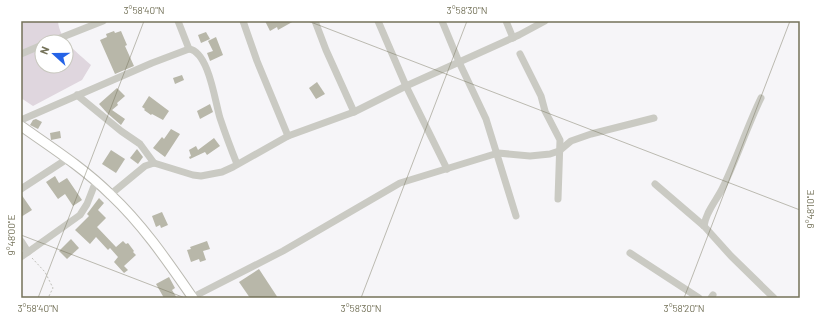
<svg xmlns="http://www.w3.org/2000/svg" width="821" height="319" viewBox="0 0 821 319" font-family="Barlow,sans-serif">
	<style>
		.green { fill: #dfd6de; fill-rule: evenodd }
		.building { fill: #b8b7a9 }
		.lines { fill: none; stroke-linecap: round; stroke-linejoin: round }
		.major-casing { stroke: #bbbab2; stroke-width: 11 }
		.path { stroke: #c0c0ba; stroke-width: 1; stroke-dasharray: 2 2; stroke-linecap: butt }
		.minor { stroke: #cacac3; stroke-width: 7 }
		.major { stroke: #fff; stroke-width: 9 }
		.ticks { fill: none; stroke: #747259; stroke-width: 1; stroke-opacity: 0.45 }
		.neatline { fill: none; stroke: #747259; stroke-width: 1.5 }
		.ticks-label { font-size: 10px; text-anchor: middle; fill: #747259 }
	</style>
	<rect width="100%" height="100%" fill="#f6f5f8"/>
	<path class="green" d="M21 21H58C59 40 78 53 91 65L82 80 33 106 21 98ZM42 42H66V66H42Z"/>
	<g class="building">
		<path d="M265 21H294L278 30 277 27 270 31Z"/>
		<path d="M114 31 115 33 121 31 127 45 125 46 134 66 115 74 100 40 107 37 106 34Z"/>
		<path d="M206 32 210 39 201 43 198 35Z"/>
		<path d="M216 37 223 55 210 61 207 53 213 51 208 41Z"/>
		<path d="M182 75 184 80 175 84 173 78Z"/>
		<path d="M317 82 325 94 316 99 309 88Z"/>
		<path d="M117 88 125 96 117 103 118 105 112 110 125 119 121 125 107 113 99 104Z"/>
		<path d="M149 96 169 111 163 120 152 114 151 115 144 110 145 109 142 107Z"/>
		<path d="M210 104 213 112 200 119 197 111Z"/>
		<path d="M36 119 42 122 38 129 30 125 33 120Z"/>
		<path d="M171 129 180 134 165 157 153 148 162 137 164 139Z"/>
		<path d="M60 131 61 138 51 140 50 133Z"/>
		<path d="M214 138 220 146 207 155 205 152 190 159 189 157 191 156 189 150 196 146 198 150Z"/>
		<path d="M137 149 143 157 138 164 130 158Z"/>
		<path d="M111 150 125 159 116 173 102 164Z"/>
		<path d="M55 176 59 183 67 178 82 200 73 206 65 194 58 199 46 182Z"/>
		<path d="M21 194 32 210 21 217Z"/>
		<path d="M99 198 104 203 98 210 106 218 97 227 116 247 123 241 126 244 128 243 134 251 133 252 136 255 124 266 128 270 124 273 114 262 118 257 110 248 108 250 96 237 90 244 75 230 89 216 87 214Z"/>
		<path d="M162 212 168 225 161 228 160 225 156 227 152 216Z"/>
		<path d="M71 239 79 248 67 259 59 251Z"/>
		<path d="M207 241 210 249 203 251 206 260 200 262 199 259 191 262 187 250 191 249 190 247Z"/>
		<path d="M259 269 278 298H250L239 282Z"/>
		<path d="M169 277 175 288 172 290 177 298H164L156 284Z"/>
	</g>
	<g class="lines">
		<defs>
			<path id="major" d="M21 126C51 147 85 169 111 195 143 225 168 262 193 298"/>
		</defs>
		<use href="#major" class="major-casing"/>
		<path class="path" d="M32 258 45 272 53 288 48 298"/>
		<g class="minor">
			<path d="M178 21 189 49"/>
			<path d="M243 21 257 61 288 136"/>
			<path d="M315 21 326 50 354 112"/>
			<path d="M378 21 406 86 447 169"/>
			<path d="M442 21 459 62 486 119 516 216"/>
			<path d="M506 21 513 38"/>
			<path d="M50 42 103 21"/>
			<path d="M21 54 42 45"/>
			<path d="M520 54 541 96 545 111 560 140 558 199"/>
			<path d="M77 95 121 131 140 144 154 163"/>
			<path d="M21 120 152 63 189 49C209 52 215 102 220 118 225 133 231 149 237 164"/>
			<path d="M655 184 704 226 731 256 774 298"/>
			<path d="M21 189 67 159"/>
			<path d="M111 194 145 166 154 163 193 175 201 176 222 172 233 167 288 136 354 112 406 86 519 35 545 21"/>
			<path d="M704 226C706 211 717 200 723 187 737 158 747 127 761 98"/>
			<path d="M21 241 28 252"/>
			<path d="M630 253 699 298"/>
			<path d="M21 257 80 215 87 204 96 181"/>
			<path d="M193 297 283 251 400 183 498 153 530 156 550 154 559 151 571 141 591 134 654 118"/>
			<path d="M711 298 713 295"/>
		</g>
		<use href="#major" class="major"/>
	</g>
	<path class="ticks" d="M308 21 800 210M21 235 185 298M38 298 144 21M361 298 467 21M684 298 790 21"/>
	<rect width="821" height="319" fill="none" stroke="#ffffff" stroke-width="44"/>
	<g transform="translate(54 54) rotate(291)"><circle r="19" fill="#ffffff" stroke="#c7c7bd"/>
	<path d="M0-3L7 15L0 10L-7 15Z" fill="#2563e7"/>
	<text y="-6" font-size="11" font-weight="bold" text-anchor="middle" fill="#747259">N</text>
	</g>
	<rect x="22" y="22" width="777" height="275" class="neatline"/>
	<g class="ticks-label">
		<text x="144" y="14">3°58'40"N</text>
		<text x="467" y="14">3°58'30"N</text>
		<text transform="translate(810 209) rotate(-90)" y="4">9°48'10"E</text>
		<text transform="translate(11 235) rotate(-90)" y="4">9°48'00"E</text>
		<text x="38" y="312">3°58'40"N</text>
		<text x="361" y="312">3°58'30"N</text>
		<text x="684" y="312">3°58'20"N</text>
	</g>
</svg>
